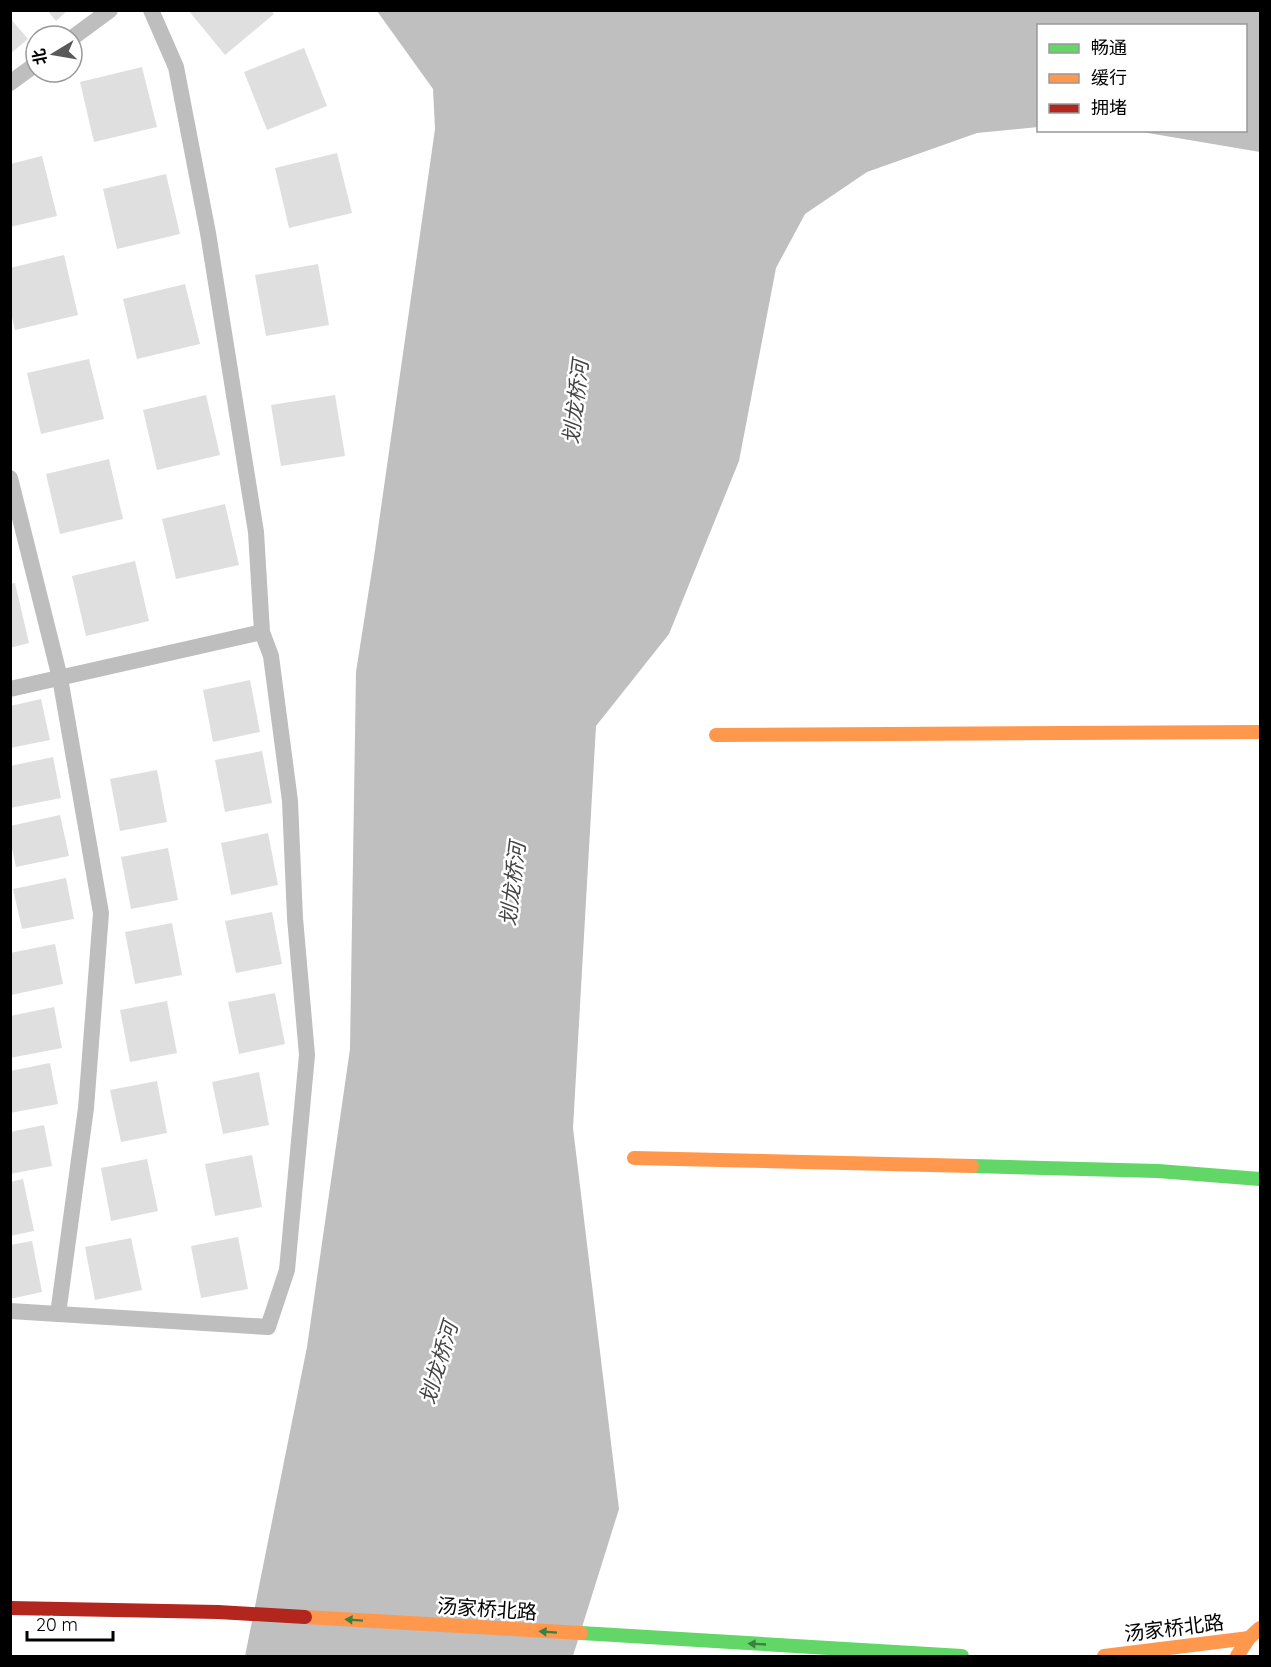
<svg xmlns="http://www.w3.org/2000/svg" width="1271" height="1667" viewBox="0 0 1271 1667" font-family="Quicksand,'Noto Sans SC',sans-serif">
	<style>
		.water { fill: #bfbfbf }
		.building { fill: #dfdfdf }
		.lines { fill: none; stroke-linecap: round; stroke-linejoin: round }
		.lane { stroke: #bebebe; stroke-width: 16 }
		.fast { stroke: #63d668; stroke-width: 14 }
		.slow { stroke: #ff974d; stroke-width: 14 }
		.jam { stroke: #b3261e; stroke-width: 14 }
		.oneway { fill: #3b803e }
		.labels { text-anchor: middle; stroke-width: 5; stroke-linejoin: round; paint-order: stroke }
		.street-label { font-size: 20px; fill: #000; stroke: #fff }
		.water-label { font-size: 21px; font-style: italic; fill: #444; stroke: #fff }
	</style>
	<rect width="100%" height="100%" fill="#fff"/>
	<path class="water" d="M1259 10 1260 11V152L1136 131 1246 130V26H1038V127L977 133 867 172 805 214 776 268 739 461 669 634 596 726 573 1128 619 1509 573 1656H245L307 1347 350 1049 356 672 374 557 435 129 433 89 377 11Z"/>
	<g class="building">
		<path d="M47 10H68L56 21Z"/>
		<path d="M188 10H271L274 14 225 55Z"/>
		<path d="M10 18 28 39 10 54Z"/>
		<path d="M304 48 327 106 267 130 244 72Z"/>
		<path d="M142 67 157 127 94 142 80 82Z"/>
		<path d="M337 153 352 213 289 228 275 168Z"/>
		<path d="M42 156 57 216 10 227V164Z"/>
		<path d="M166 174 180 234 117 249 103 189Z"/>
		<path d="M64 255 78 315 15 330 10 309V268Z"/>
		<path d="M318 264 329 325 266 336 255 275Z"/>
		<path d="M185 284 200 344 137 359 123 299Z"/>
		<path d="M89 359 104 419 41 434 27 373Z"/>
		<path d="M206 395 220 455 157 470 143 410Z"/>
		<path d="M335 395 345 456 281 466 271 405Z"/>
		<path d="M109 459 123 519 60 534 46 474Z"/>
		<path d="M225 504 239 565 176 579 162 519Z"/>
		<path d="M135 561 149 621 86 636 72 576Z"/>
		<path d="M15 583 29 643 10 648V584Z"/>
		<path d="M250 680 260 732 213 742 203 690Z"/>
		<path d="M41 699 50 740 10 748V706Z"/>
		<path d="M262 751 272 803 225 812 215 760Z"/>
		<path d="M53 757 61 798 10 808V766Z"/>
		<path d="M157 770 167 822 120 831 110 779Z"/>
		<path d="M60 815 69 856 16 867 10 839V826Z"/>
		<path d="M268 833 278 885 231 895 221 843Z"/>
		<path d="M168 848 178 900 131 909 121 857Z"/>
		<path d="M66 878 74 919 22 929 13 889Z"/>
		<path d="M272 912 282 964 236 973 225 921Z"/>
		<path d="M172 923 182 975 135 984 125 932Z"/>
		<path d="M55 944 63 984 11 995 10 953Z"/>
		<path d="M275 993 285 1044 239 1054 228 1002Z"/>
		<path d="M167 1001 177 1053 130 1062 120 1010Z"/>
		<path d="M54 1007 62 1048 10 1058V1016Z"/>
		<path d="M50 1063 58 1104 10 1113V1071Z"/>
		<path d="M259 1072 269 1125 223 1134 212 1082Z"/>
		<path d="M157 1081 167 1133 121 1142 110 1090Z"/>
		<path d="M44 1125 52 1166 10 1174V1132Z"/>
		<path d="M252 1155 262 1207 215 1216 205 1164Z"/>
		<path d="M147 1159 158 1211 111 1221 101 1168Z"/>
		<path d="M23 1179 34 1231 10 1236V1182Z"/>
		<path d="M238 1237 248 1289 201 1298 191 1246Z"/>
		<path d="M131 1238 142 1290 95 1300 85 1247Z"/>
		<path d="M32 1241 42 1292 10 1299V1245Z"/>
	</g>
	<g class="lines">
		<g class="lane">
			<path d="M72 38 110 10"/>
			<path d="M10 83 36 64"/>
			<path d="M10 478 60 678 101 913 86 1108 58 1314"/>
			<path d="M10 689 262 632"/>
			<path d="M10 1311 268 1327 287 1270 307 1055 295 918 290 801 271 656 262 632 256 532 208 233 176 67 151 10"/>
		</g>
		<g class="fast">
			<path d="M972 1166 1158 1171 1260 1179"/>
			<path d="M581 1633 962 1656"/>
		</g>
		<g class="slow">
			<path d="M716 735 1260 732"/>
			<path d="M634 1158 972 1166"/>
			<path d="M305 1617 581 1633"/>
			<path d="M1104 1656 1249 1638"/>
			<path d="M1237 1656 1249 1638 1260 1628"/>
		</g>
		<path class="jam" d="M10 1608 218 1612 305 1617"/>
	</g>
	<defs><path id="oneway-solid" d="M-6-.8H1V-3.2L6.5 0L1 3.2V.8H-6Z" transform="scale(1.5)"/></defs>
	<g class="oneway">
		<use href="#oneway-solid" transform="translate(354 1620) rotate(-176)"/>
		<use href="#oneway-solid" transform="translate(548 1632) rotate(-176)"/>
		<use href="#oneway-solid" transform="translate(757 1644) rotate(-177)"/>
	</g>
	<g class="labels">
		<g class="street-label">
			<text transform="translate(487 1609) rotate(4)" y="7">汤家桥北路</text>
			<text transform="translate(1174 1628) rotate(-7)" y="7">汤家桥北路</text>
		</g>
		<g class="water-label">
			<text transform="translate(576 402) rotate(-83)" y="7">划龙桥河</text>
			<text transform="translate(513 884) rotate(-83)" y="7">划龙桥河</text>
			<text transform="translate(439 1363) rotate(-73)" y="7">划龙桥河</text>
		</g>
	</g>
	<rect width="1271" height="1667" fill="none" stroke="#000000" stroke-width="24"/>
	<rect x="1037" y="24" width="210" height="108" fill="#ffffff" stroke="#999999" stroke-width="1.5"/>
	<rect x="1049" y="44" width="30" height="9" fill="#63d668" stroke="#999999" stroke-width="1.5"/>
	<text x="1091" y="54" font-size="18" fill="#000000">畅通</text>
	<rect x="1049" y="74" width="30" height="9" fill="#ff974d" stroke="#999999" stroke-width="1.5"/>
	<text x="1091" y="84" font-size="18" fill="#000000">缓行</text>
	<rect x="1049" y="104" width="30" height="9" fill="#b3261e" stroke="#999999" stroke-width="1.5"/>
	<text x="1091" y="114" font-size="18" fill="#000000">拥堵</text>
	<g transform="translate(54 54) rotate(259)"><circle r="28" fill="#ffffff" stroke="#999999" stroke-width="1.5"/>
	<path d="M0-4.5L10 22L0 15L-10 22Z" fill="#595959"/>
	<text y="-9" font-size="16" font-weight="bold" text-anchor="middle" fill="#000000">北</text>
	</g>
	<path d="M27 1631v9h86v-9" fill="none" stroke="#000000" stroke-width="3"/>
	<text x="36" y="1631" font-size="18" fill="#000000" stroke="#ffffff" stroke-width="4.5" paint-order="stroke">20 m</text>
</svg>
